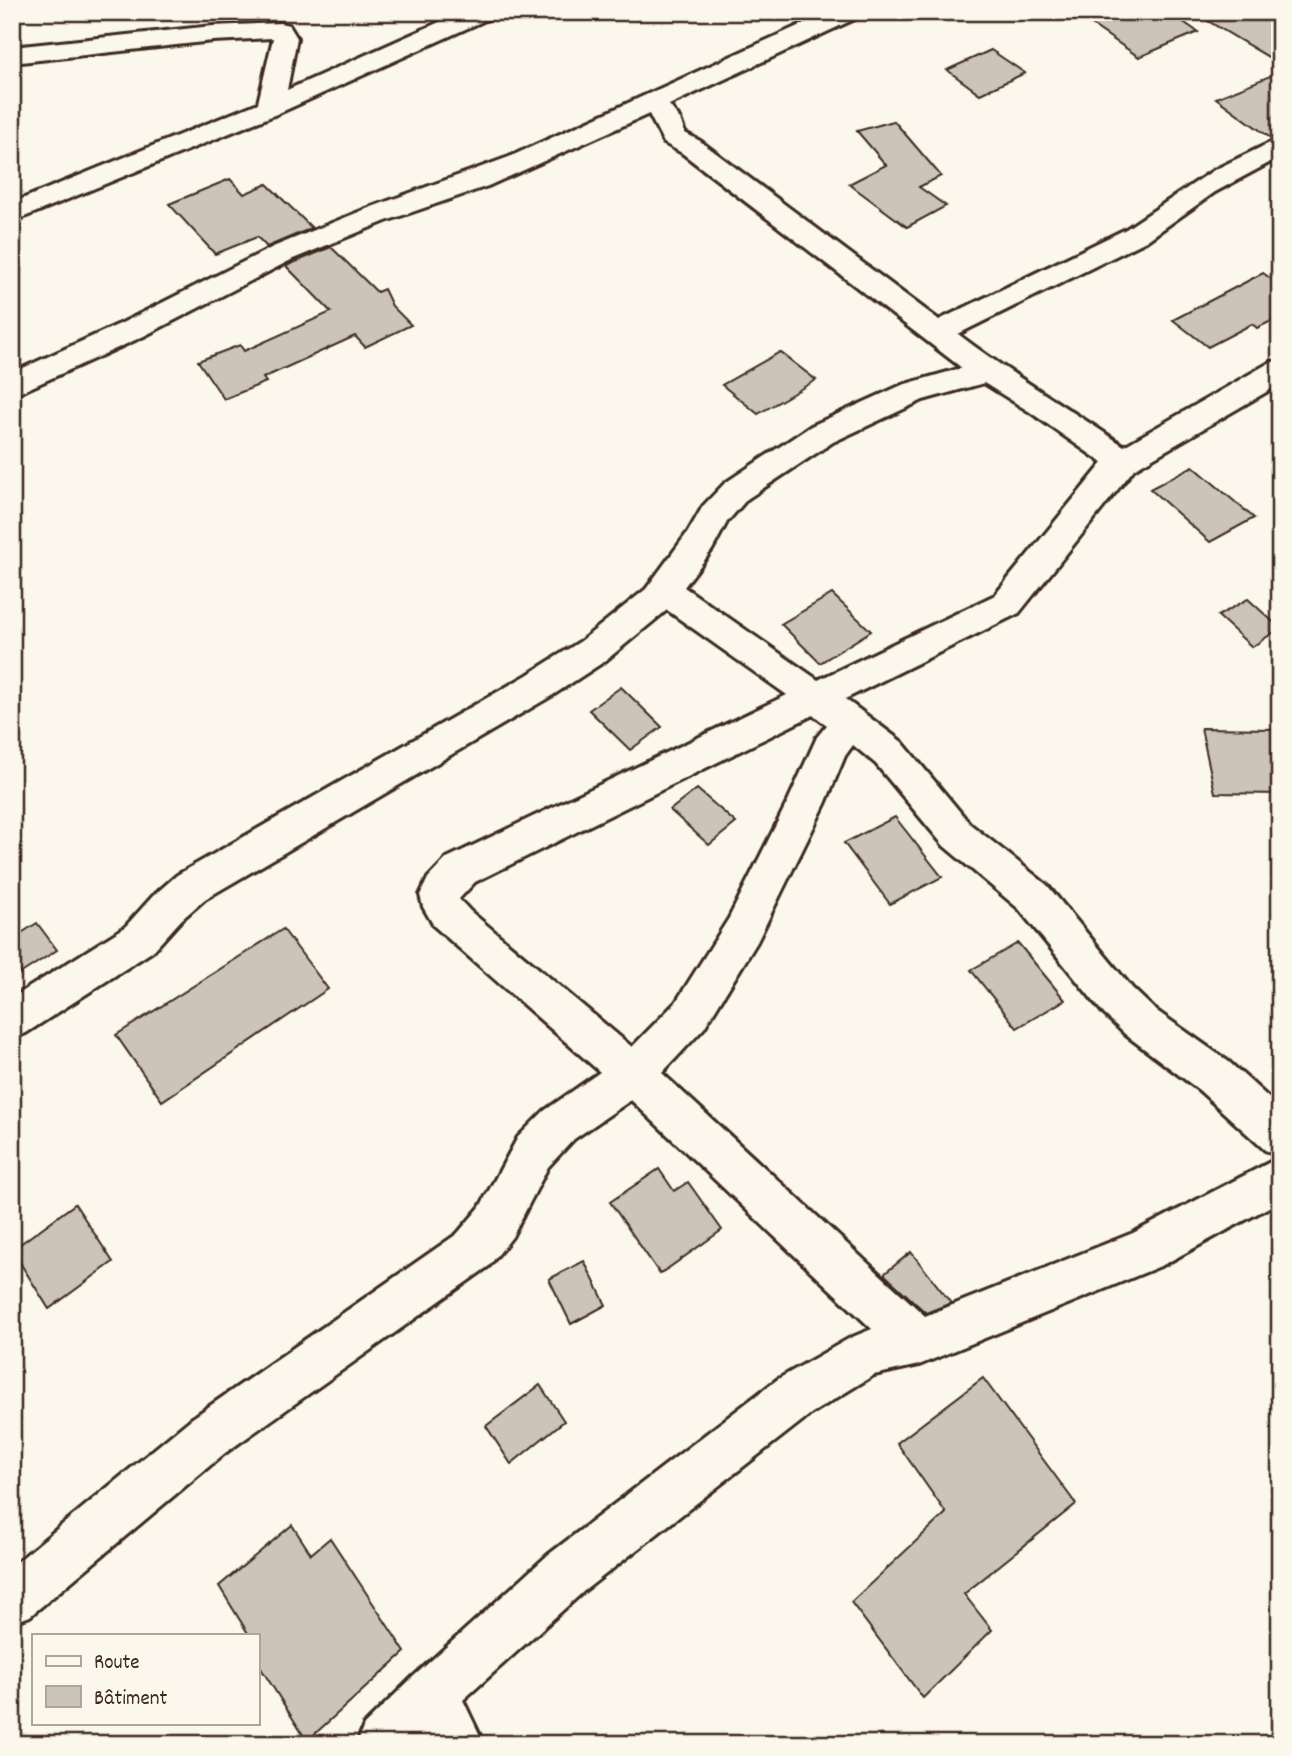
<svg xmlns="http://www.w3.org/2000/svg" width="1292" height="1756" viewBox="0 0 1292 1756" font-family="Dekko,sans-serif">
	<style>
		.building { fill: #ccc4b9; stroke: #3b2a1e; stroke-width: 2 }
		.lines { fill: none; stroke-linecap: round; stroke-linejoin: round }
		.minor-casing { stroke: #3b2a1e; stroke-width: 6 }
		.minor { fill: #fbf7ec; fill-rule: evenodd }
	</style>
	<rect width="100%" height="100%" fill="#fbf7ec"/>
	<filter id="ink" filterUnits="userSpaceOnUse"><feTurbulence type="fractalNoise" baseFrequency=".0143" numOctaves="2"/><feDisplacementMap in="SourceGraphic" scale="14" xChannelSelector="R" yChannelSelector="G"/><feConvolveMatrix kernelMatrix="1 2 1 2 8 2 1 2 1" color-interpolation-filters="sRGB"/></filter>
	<g filter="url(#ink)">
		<g class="building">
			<path d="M1073 12H1169L1198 32 1139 57Z"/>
			<path d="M1193 12H1280V64Z"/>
			<path d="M991 50 1025 73 980 94 947 70Z"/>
			<path d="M1280 72V136L1272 139 1216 98Z"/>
			<path d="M894 121 941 176 919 187 946 206 907 227 849 184 886 165 857 131Z"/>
			<path d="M230 179 244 194 267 184 312 228 267 247 257 237 215 254 169 204Z"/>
			<path d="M331 247 377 292 384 289 392 306 411 325 365 347 355 336 263 378 266 382 224 399 198 361 240 345 244 351 331 312 286 266Z"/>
			<path d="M1263 273 1280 285V317L1257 328 1252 324 1208 347 1173 320Z"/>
			<path d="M780 352 816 380 758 414 722 385Z"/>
			<path d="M1193 466 1254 518 1210 542 1150 489Z"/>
			<path d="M832 594 871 631 820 663 781 624Z"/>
			<path d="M1248 599 1280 628 1252 647 1218 616Z"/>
			<path d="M621 687 662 727 630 750 589 710Z"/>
			<path d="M1201 728 1274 729 1280 752V794L1215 793Z"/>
			<path d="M697 789 736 823 709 845 670 810Z"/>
			<path d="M895 817 942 877 890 904 844 843Z"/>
			<path d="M37 923 57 950 12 979V939Z"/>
			<path d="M283 929 328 989 162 1101 116 1035Z"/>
			<path d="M1018 943 1065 1000 1017 1028 971 970Z"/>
			<path d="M659 1169 674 1191 688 1182 722 1230 660 1274 610 1202Z"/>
			<path d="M75 1204 113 1262 49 1309 12 1250Z"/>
			<path d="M911 1252 951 1303 926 1313 884 1274Z"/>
			<path d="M584 1261 606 1305 571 1324 549 1279Z"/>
			<path d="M983 1378 1076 1504 964 1594 992 1630 923 1698 851 1602 946 1513 897 1443Z"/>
			<path d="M540 1385 564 1421 511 1464 486 1426Z"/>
			<path d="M292 1525 311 1554 330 1538 405 1652 307 1741 257 1662V1635H249L219 1586Z"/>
		</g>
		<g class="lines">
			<defs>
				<g id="minor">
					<path d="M462 12H495L492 17 279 113 12 222V203L258 103 273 38 213 41 12 63V47L213 26 280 23 289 25 297 38 287 90Z"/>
					<path d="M829 12H862L859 17 669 105 680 119 685 133 700 141 939 320 1126 229 1214 170 1280 138V157L1215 192 1146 241 958 334C1011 375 1069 408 1124 446L1269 363 1280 360V384L1134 469 1019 613 845 699 902 742 970 824 1047 885 1132 988 1154 1009 1229 1062 1280 1108V1156L1265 1150 1199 1090 1126 1035 1104 1014 1019 909 944 846 876 764 853 745 845 756 825 804 757 942 704 1028 662 1073 925 1316 1133 1233 1280 1157V1201L1163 1265 919 1365 874 1375 812 1413 584 1591 463 1700 484 1744H430L426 1737 420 1744H357L364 1725 414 1676 548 1555 778 1379 850 1338 872 1329 631 1100 574 1139 548 1167 512 1237 489 1266 225 1453 30 1616 12 1623V1566L191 1419 457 1234 480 1207 518 1137 544 1111 600 1072 434 926 423 907 420 895 428 878 447 858 787 695 667 610 605 661 553 695 205 899 181 920 153 951 26 1033 12 1039V998L125 927 153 896 177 875 527 675 581 641 646 589 688 532 703 506 725 483 811 426 902 385 962 368 682 153 664 143 649 114 488 186 386 221 293 259 144 336 12 396V373L124 322 273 247 366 209 509 157ZM984 383 1030 412 1103 463 995 595 818 680 684 587 712 550 727 522 747 499 833 442 923 400ZM813 715 827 725 817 737 788 801 729 918 676 1002 632 1047 470 911 459 899 475 882Z"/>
				</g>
			</defs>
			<use href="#minor" class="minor-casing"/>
			<use href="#minor" class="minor"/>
		</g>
	</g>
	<rect width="1292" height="1756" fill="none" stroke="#fbf7ec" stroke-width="42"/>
	<rect x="21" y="21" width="1250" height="1714" fill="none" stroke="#3b2a1e" stroke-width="2.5" filter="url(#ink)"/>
	<rect x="32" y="1634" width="228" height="91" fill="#fbf7ec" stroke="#aea59a" stroke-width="2"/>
	<rect x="46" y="1656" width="35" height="10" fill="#fbf7ec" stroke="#aea59a" stroke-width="2"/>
	<text x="94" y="1668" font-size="21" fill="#3b2a1e">Route</text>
	<rect x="46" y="1686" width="35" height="21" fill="#ccc4b9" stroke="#aea59a" stroke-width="2"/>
	<text x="94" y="1704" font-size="21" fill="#3b2a1e">Bâtiment</text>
</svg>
